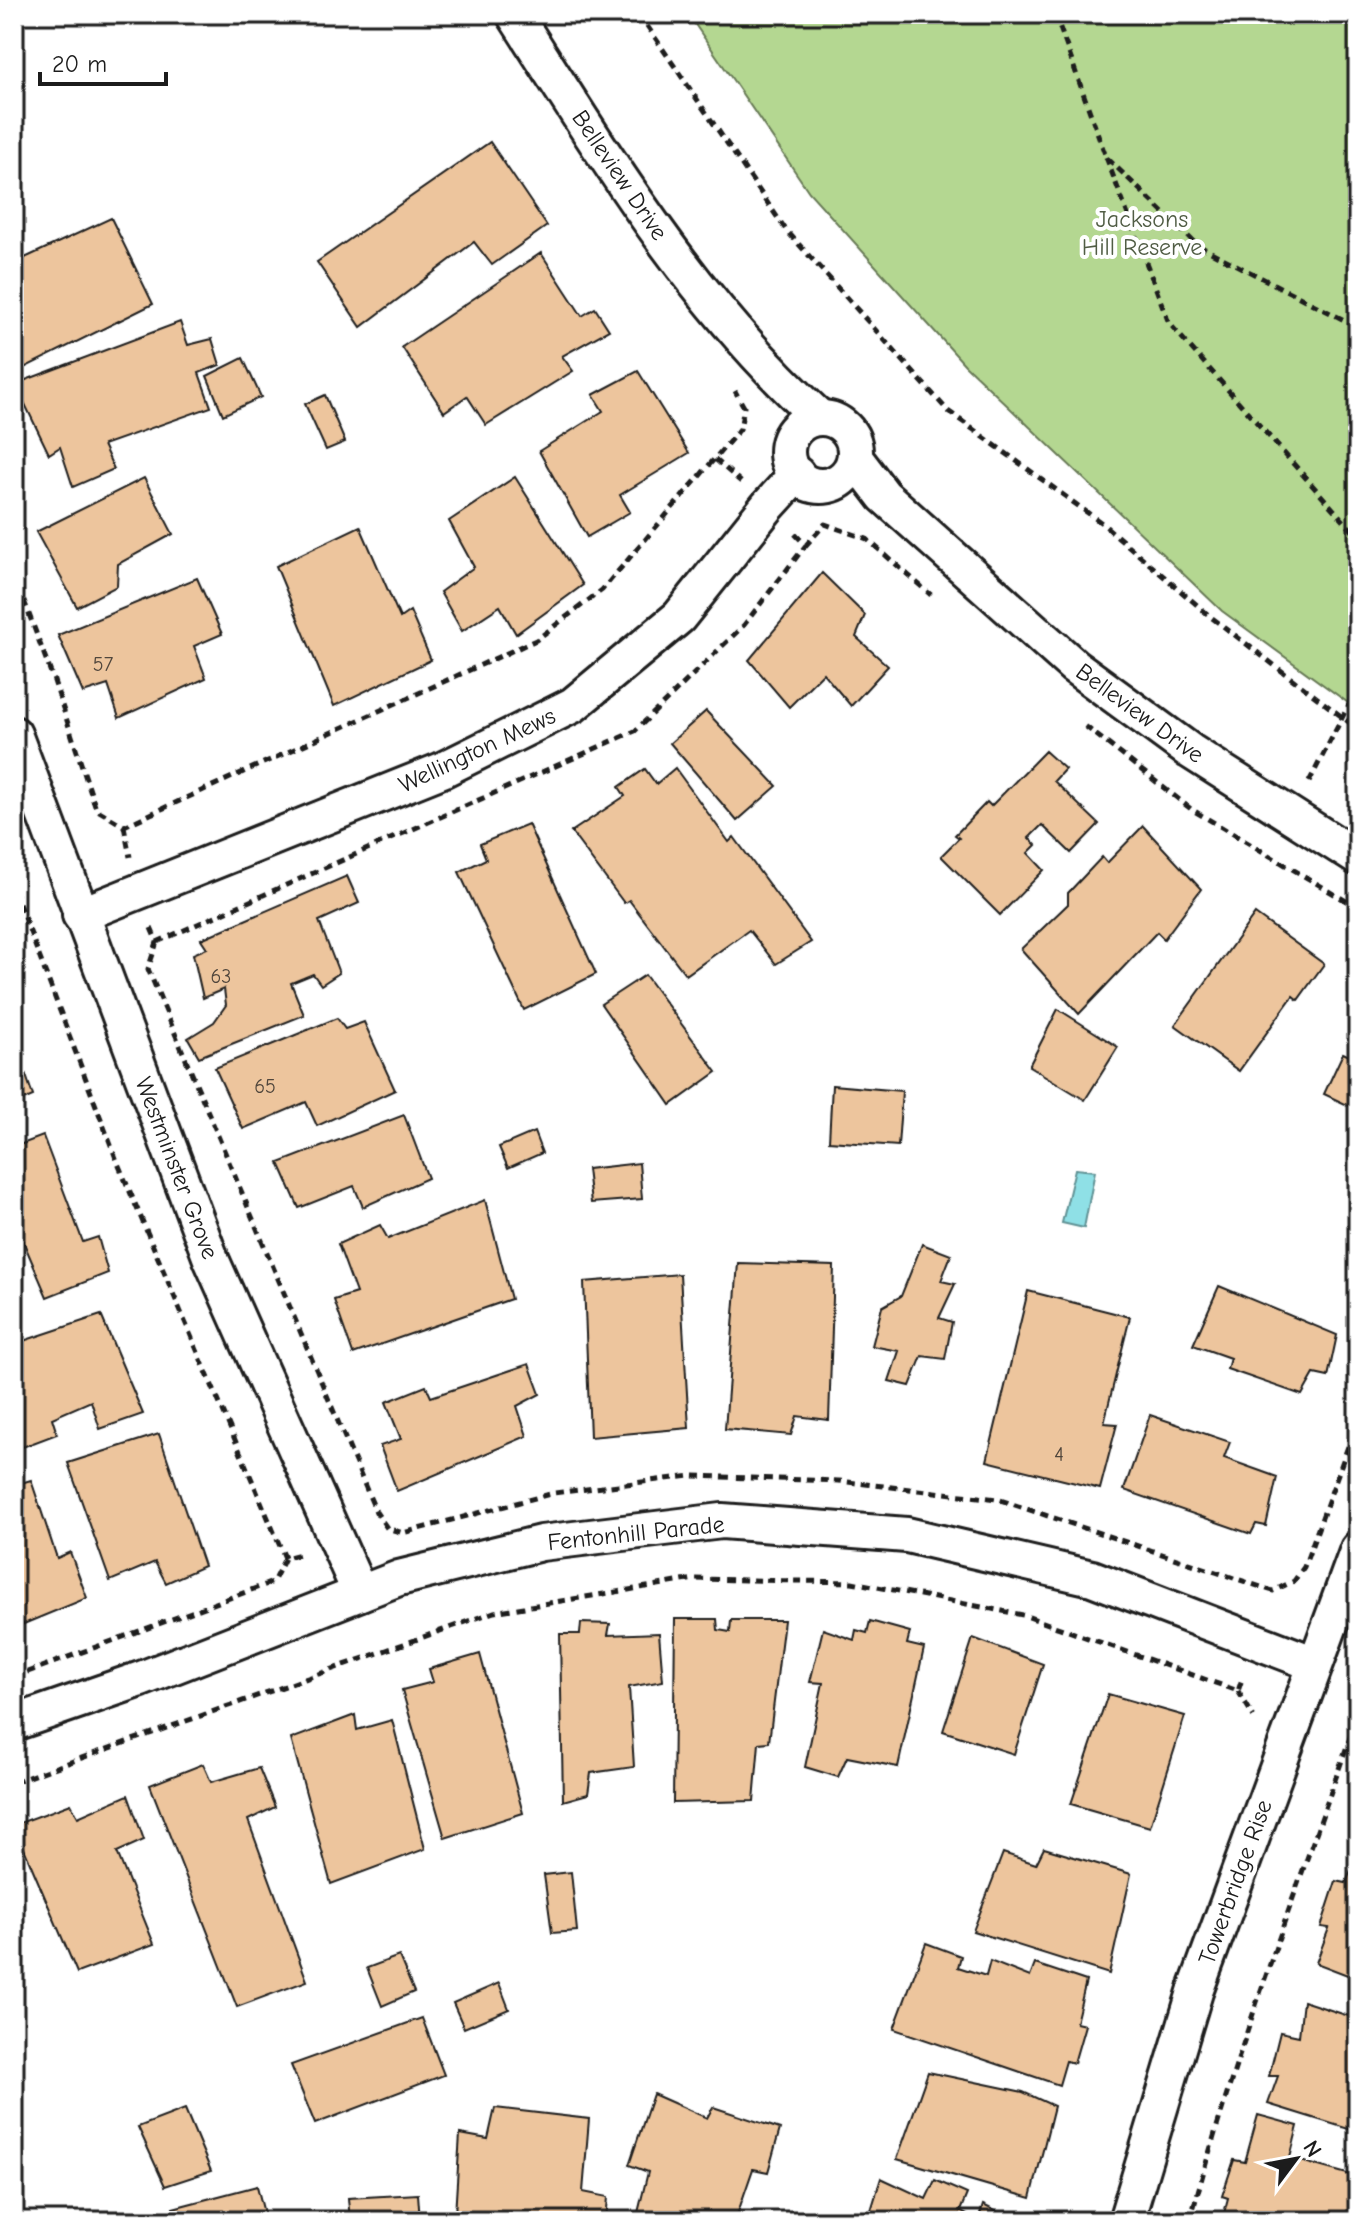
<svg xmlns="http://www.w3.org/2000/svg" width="1372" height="2235" viewBox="0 0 1372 2235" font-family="'Comic Neue',sans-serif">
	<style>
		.green { fill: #b4d791; stroke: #687a56; stroke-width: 2 }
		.water { fill: #8fe0e6; stroke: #619295; stroke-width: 2 }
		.building { fill: #edc59d; stroke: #1c1c1c; stroke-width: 2 }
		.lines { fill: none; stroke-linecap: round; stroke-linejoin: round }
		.minor-casing { stroke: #1c1c1c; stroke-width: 40 }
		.path { stroke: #1c1c1c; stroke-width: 5; stroke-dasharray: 8 6; stroke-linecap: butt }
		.minor { stroke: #fff; stroke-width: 34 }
		.labels { text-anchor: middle; stroke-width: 8; stroke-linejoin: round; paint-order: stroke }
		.number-label { font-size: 20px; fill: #50463c }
		.street-label { font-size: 24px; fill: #1c1c1c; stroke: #fff }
		.park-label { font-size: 24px; fill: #515d45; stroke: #fff }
	</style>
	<rect width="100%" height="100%" fill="#fff"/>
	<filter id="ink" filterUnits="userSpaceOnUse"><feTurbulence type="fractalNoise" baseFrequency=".0125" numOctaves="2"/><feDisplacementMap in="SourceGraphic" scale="16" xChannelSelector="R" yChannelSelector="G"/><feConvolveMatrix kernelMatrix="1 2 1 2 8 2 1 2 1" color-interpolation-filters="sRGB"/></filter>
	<g filter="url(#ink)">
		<path class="green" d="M688 14H1358V710L1222 611 965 365 809 192Z"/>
		<path class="water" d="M1075 1169 1095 1171 1084 1228 1062 1223Z"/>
		<g class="building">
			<path d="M490 142 547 226 492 265 474 242 361 327 317 262Z"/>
			<path d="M111 218 153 304 14 373V263Z"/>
			<path d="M541 253 582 316 595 308 609 330 562 356 573 371 486 425 467 396 444 412 402 347Z"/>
			<path d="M180 322 188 345 212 339 220 365 199 373 211 407 103 445 114 469 73 487 60 447 49 454 23 400V381Z"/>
			<path d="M243 358 261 397 223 415 207 376Z"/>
			<path d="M638 371 689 453 620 495 630 512 587 537 539 451 603 411 593 395Z"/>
			<path d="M325 395 345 442 326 450 305 404Z"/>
			<path d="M515 477 583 585 516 634 500 606 462 631 440 592 474 567 449 521Z"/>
			<path d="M144 478 173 534 118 564 117 586 77 607 36 532Z"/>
			<path d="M360 526 400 618 410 611 431 660 334 706 276 566Z"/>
			<path d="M822 573 865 615 856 637 888 666 851 706 823 673 789 707 749 660Z"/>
			<path d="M197 578 222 634 194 646 206 678 119 718 108 685 83 693 58 635Z"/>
			<path d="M706 711 777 786 737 821 670 743Z"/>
			<path d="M1045 751 1065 769 1054 781 1099 824 1071 853 1042 825 1029 838 1036 845 1028 853 1044 870 1000 915 941 856 959 838 955 835 987 802 991 806Z"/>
			<path d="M675 768 729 842 734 837 811 942 776 964 749 930 686 975 629 900 624 903 571 832 625 796 619 787 645 769 656 784Z"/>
			<path d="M528 824 596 974 524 1010 459 872 486 859 480 844Z"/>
			<path d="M1143 826 1201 889 1164 939 1157 932 1079 1014 1021 949 1068 904V893L1102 857 1107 863Z"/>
			<path d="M347 876 359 903 319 921 339 973 321 985 313 974 291 983 304 1015 199 1057 188 1038 214 1022 226 1005 224 989 203 998 193 954 207 948 201 939Z"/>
			<path d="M1255 914 1324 964 1298 1000 1293 996 1239 1071 1175 1025Z"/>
			<path d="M645 975 717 1072 671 1105 601 1004Z"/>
			<path d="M1058 1009 1118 1047 1085 1100 1029 1066Z"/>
			<path d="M337 1018 345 1029 364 1022 395 1090 317 1126 306 1102 243 1129 215 1068Z"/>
			<path d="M14 1040 33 1096 14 1104Z"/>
			<path d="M1343 1053 1358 1060V1110L1324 1094Z"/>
			<path d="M832 1085 902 1091 898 1146 829 1141Z"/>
			<path d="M404 1115 428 1178 363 1207 354 1186 299 1208 279 1163Z"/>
			<path d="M534 1132 542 1153 508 1168 499 1147Z"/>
			<path d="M43 1136 83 1242 98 1237 108 1273 47 1297 14 1220V1147Z"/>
			<path d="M639 1163 642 1199 591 1203 587 1169Z"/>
			<path d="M485 1200 511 1299 353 1354 334 1300 356 1293 338 1244 380 1225 388 1239Z"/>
			<path d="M922 1244 951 1255 941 1281 955 1284 939 1318 952 1322 945 1359 922 1356 910 1386 889 1381 899 1351 872 1346 882 1307 901 1296Z"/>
			<path d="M738 1263 834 1266 829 1420 797 1416 791 1435 725 1429Z"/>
			<path d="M680 1274 689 1428 590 1437 584 1282Z"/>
			<path d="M1219 1286 1337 1335 1328 1377 1314 1374 1302 1395 1227 1369 1230 1358 1193 1345Z"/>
			<path d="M1028 1291 1130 1317 1104 1423 1117 1424 1100 1489 987 1461Z"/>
			<path d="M101 1315 143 1414 100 1429 91 1401 52 1418 57 1434 17 1449 14 1344Z"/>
			<path d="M529 1364 540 1394 517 1406 527 1436 397 1491 380 1446 401 1439 386 1402 426 1386 431 1397Z"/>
			<path d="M1150 1415 1230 1442 1224 1458 1277 1477 1266 1526 1256 1524 1251 1534 1124 1490Z"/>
			<path d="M159 1434 204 1566 166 1583 155 1562 110 1581 68 1463Z"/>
			<path d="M31 1480 57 1558 70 1552 87 1598 14 1628V1485Z"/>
			<path d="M675 1619H717L718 1630 730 1632 731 1620H784L769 1742 759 1743 754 1801 673 1803Z"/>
			<path d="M870 1621 910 1632 907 1644 924 1648 898 1767 847 1757 838 1777 805 1767 823 1683 810 1682 823 1629 854 1640 856 1630 867 1633Z"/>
			<path d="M581 1623 610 1624 608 1635 659 1633 663 1681 629 1687 634 1767 591 1773 588 1794 563 1801 560 1634H580Z"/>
			<path d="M973 1638 1043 1664 1014 1754 943 1731Z"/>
			<path d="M480 1654 523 1813 445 1838 402 1690 433 1682 429 1669Z"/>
			<path d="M1108 1694 1185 1716 1150 1827 1071 1804Z"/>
			<path d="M355 1715 357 1730 392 1720 425 1849 331 1884 291 1739Z"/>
			<path d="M203 1764 211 1782 259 1768 275 1807 248 1820 307 1981 237 2007 150 1785Z"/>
			<path d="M128 1795 144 1840 117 1852 154 1944 77 1973 14 1825 71 1804 78 1817Z"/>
			<path d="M1044 1848 1131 1874 1109 1974 973 1931 1003 1853 1036 1864Z"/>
			<path d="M1355 1859 1358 1860V1979L1316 1963 1329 1928 1321 1927 1336 1881 1346 1883Z"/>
			<path d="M571 1872 577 1931 552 1933 544 1875Z"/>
			<path d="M926 1943 961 1956 958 1967 986 1976 990 1961 1030 1977 1035 1964 1086 1981 1076 2023 1085 2025 1074 2063 1066 2061 1059 2085 894 2029Z"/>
			<path d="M399 1956 414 1992 382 2006 367 1968Z"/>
			<path d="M499 1983 509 2009 464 2028 453 2003Z"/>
			<path d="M1303 2001 1358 2019V2132L1268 2104 1278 2076H1269L1280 2032 1299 2036Z"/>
			<path d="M422 2018 444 2075 315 2124 291 2065Z"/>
			<path d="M928 2072 1023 2092 1054 2106 1031 2198 897 2159Z"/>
			<path d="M653 2094 707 2118 713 2107 780 2129 768 2172 753 2169 735 2221H636L648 2172 629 2165Z"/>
			<path d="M495 2108 589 2119 583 2192 608 2197 606 2221H478L477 2216 455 2215 460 2134 488 2139Z"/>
			<path d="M185 2109 211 2171 165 2186 138 2127Z"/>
			<path d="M1258 2115 1298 2126 1290 2158 1358 2177V2221H1222L1228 2198 1222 2196 1234 2160 1245 2162Z"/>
			<path d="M881 2178 926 2199 935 2180 967 2194 960 2211 978 2221 983 2205 1016 2221H881L869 2217Z"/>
			<path d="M257 2186 266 2221H177L173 2208Z"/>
			<path d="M418 2194 420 2221H350L348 2198Z"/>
		</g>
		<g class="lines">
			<defs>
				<g id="minor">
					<path d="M514 14C605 156 693 303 819 417"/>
					<circle cx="821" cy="452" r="34"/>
					<path d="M855 458 884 496 1074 666 1190 751 1358 858"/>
					<path d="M14 734 211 1259 360 1593"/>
					<path d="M80 915 442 770 573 705 679 617 767 507 797 474"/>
					<path d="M14 1723 141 1679 399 1578 541 1543 722 1521 907 1535 1092 1578 1315 1664"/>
					<path d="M1126 2221 1195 1992 1358 1549"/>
				</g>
			</defs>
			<use href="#minor" class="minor-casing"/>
			<g class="path">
				<path d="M639 14 786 230 948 411 1103 524 1211 617 1358 729"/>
				<path d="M1055 14 1106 157 1197 245 1358 327"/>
				<path d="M1106 157 1169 323 1358 537"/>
				<path d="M715 459 741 482"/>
				<path d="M795 534 806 545 825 524 867 539 931 595"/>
				<path d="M14 574 54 681 96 809 124 826 536 640 602 590 740 429 744 407 735 391"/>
				<path d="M1085 726 1191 809 1358 908"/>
				<path d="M1309 782 1358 687"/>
				<path d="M124 826 130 857"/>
				<path d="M14 890 117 1161 285 1558"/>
				<path d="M151 928 157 942 148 969 376 1512 387 1528 403 1533 554 1493 691 1476 839 1481 997 1499 1273 1591 1294 1581 1304 1567 1358 1419"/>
				<path d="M157 942 635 731 744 625 806 545"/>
				<path d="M14 1677 273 1582 285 1558 301 1554"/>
				<path d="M1238 1691 1254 1717"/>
				<path d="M14 1782 494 1612 695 1579 852 1582 1023 1615 1238 1691 1243 1676"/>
				<path d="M1190 2221C1236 2049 1299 1883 1358 1715"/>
			</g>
			<use href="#minor" class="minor"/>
		</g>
	</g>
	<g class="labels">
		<g class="number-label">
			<text x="103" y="671">57</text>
			<text x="221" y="983">63</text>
			<text x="265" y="1093">65</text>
			<text x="1059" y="1461">4</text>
		</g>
		<g class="street-label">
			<text transform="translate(620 175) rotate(56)" y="8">Belleview Drive</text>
			<text transform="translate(1140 713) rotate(36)" y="8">Belleview Drive</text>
			<text transform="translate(477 750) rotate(-25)" y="8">Wellington Mews</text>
			<text transform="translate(177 1168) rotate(69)" y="8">Westminster Grove</text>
			<text transform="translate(636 1533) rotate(-6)" y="8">Fentonhill Parade</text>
			<text transform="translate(1235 1882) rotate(-70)" y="8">Towerbridge Rise</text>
		</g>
		<g class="park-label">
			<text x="1142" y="227">Jacksons<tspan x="1142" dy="28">Hill Reserve</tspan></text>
		</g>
	</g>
	<rect width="1372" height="2235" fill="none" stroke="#fff" stroke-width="48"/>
	<rect x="24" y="24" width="1324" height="2187" fill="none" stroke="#1c1c1c" stroke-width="3" filter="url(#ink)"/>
	<g transform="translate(1296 2159) rotate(58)" stroke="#ffffff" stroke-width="6" paint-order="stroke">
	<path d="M0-6L14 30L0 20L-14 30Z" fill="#1c1c1c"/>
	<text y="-12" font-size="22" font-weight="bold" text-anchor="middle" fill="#1c1c1c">N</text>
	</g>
	<path d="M40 72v12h126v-12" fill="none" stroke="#1c1c1c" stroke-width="4"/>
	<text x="52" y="72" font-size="24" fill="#1c1c1c" stroke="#ffffff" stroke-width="6" paint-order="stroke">20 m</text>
</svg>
